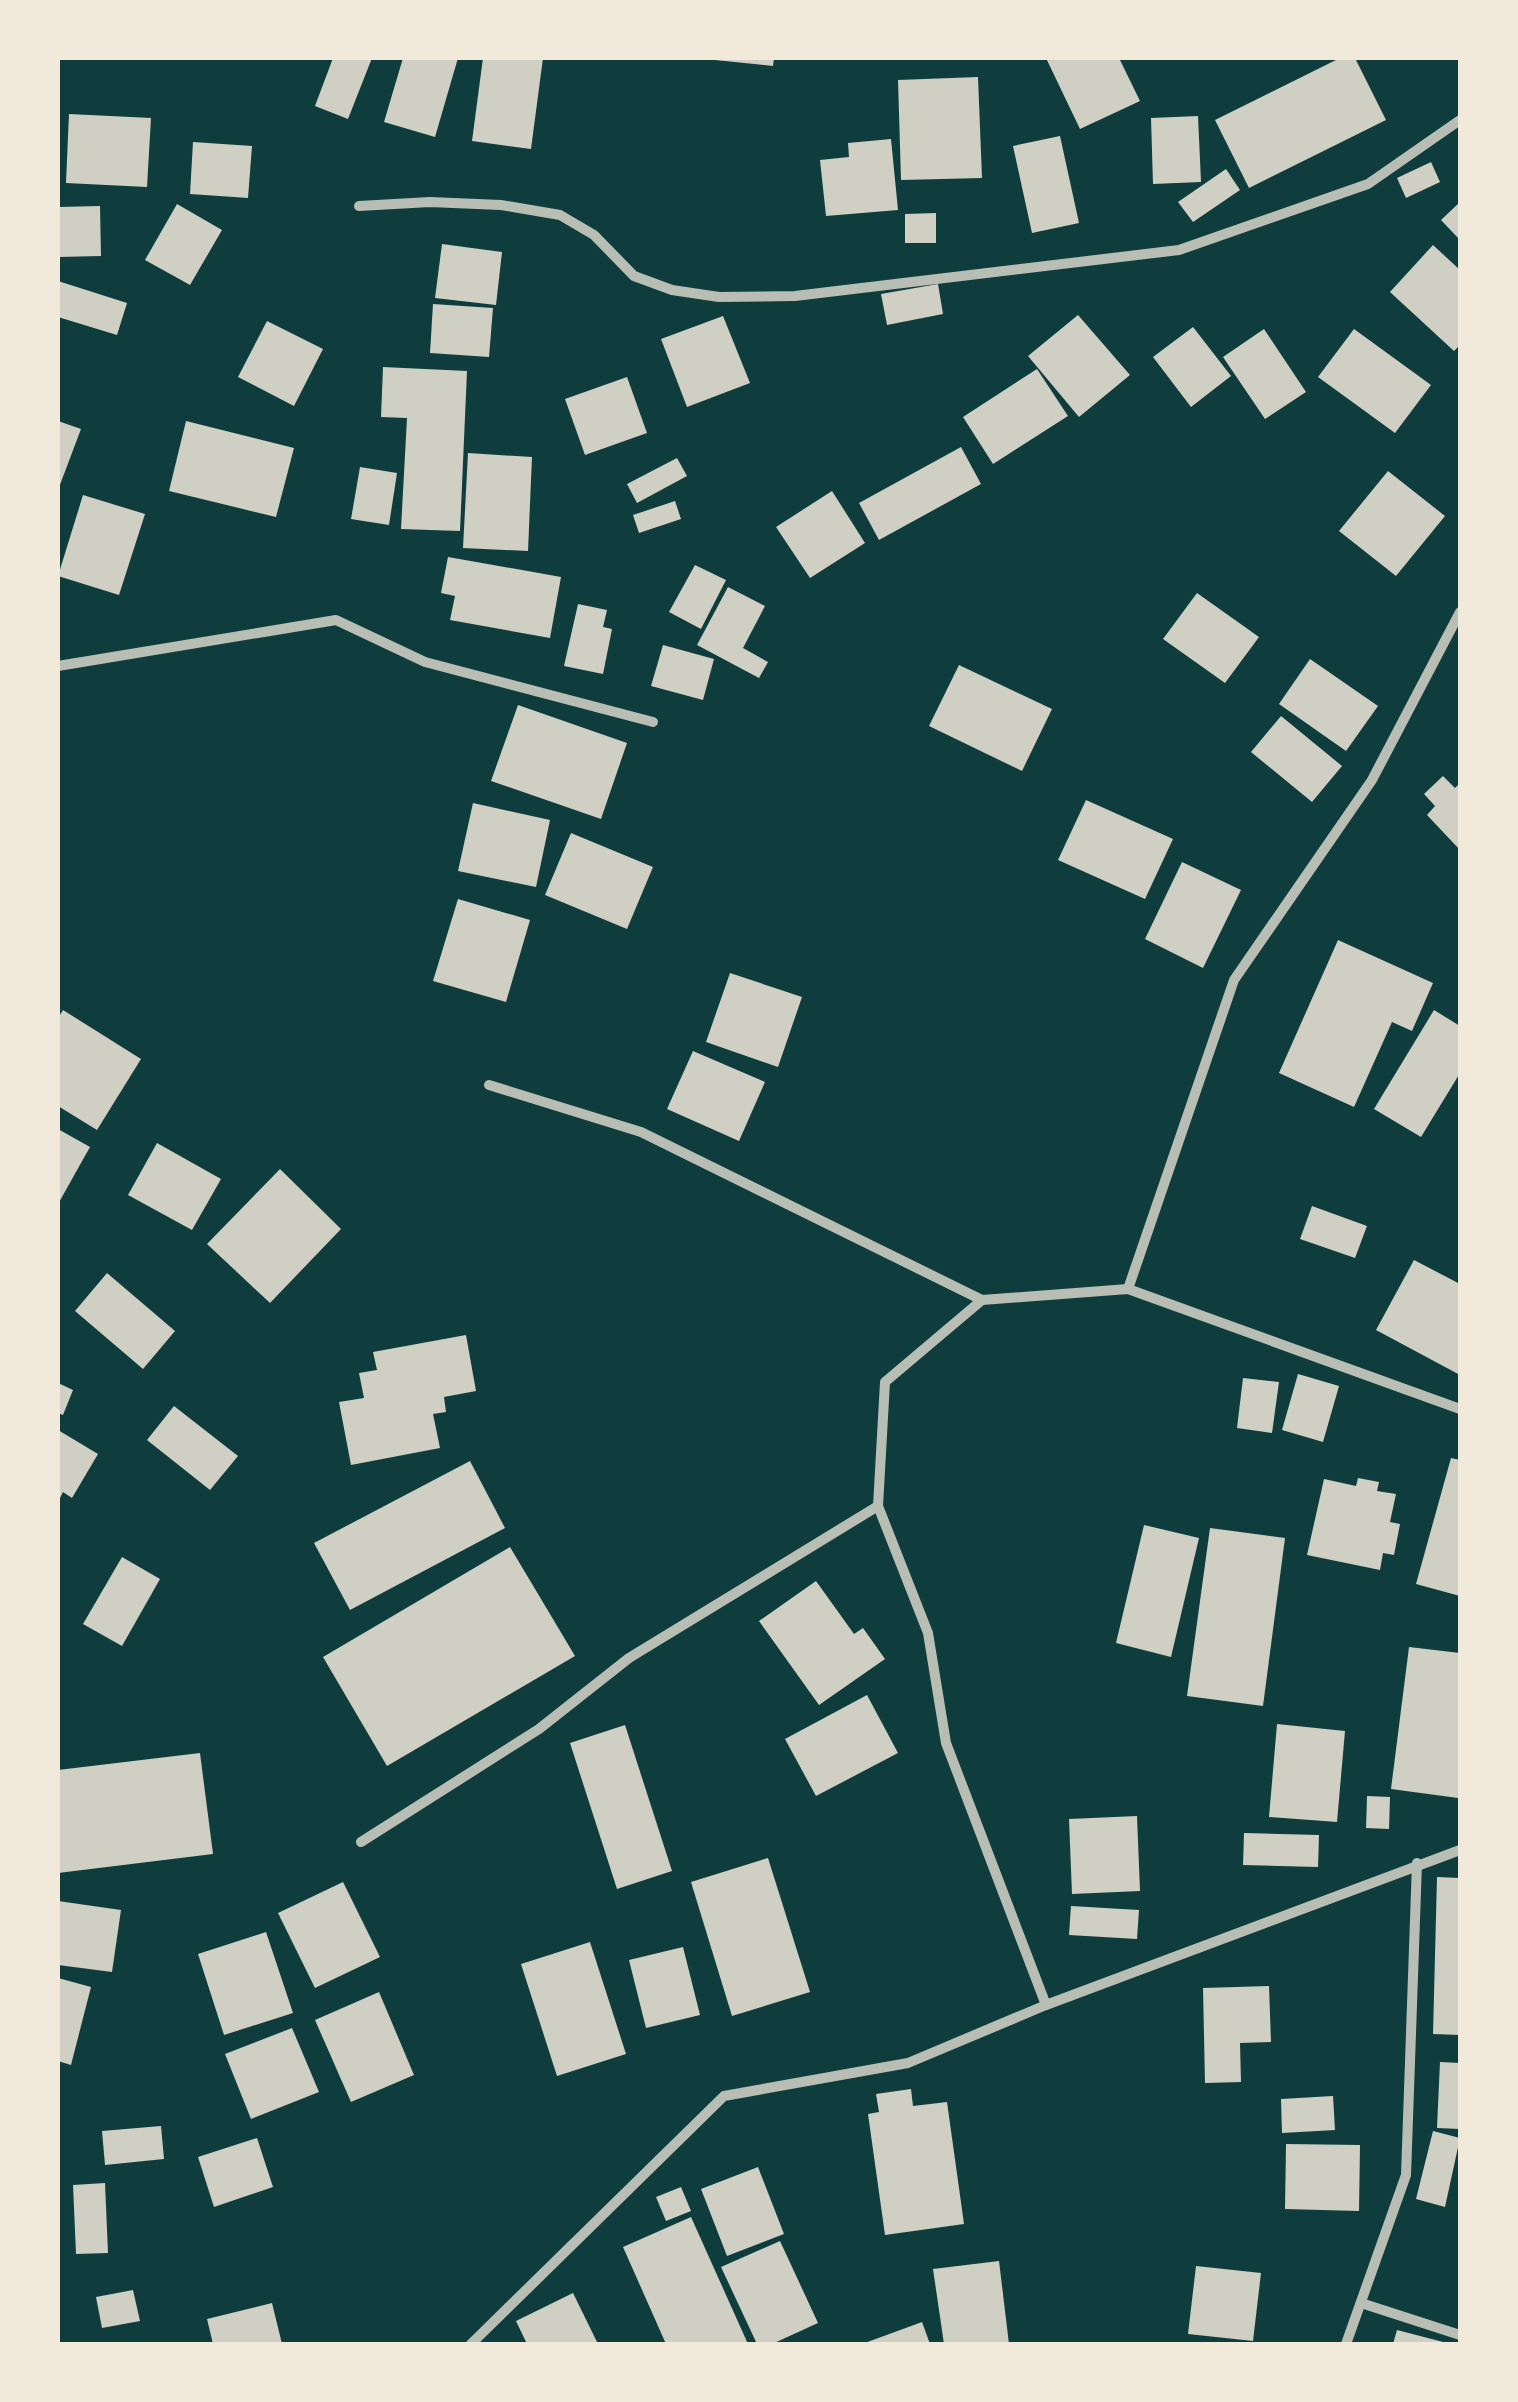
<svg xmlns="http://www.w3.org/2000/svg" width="1518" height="2402" viewBox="0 0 1518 2402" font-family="'Titillium Web',sans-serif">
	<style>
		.building { fill: #cfcfc3 }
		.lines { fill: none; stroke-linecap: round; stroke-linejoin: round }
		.minor { stroke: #b8beb3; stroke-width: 10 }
	</style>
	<rect width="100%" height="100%" fill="#0f3d3e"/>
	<g class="building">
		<path d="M333 58H372L348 119 315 106Z"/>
		<path d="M403 58H458L435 137 384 122Z"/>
		<path d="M483 58H543L531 149 472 141Z"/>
		<path d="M695 58H774L773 66Z"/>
		<path d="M1046 58H1119L1140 101 1080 129Z"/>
		<path d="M1340 58H1355L1386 120 1249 188 1215 120Z"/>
		<path d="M978 77 982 178 901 180 898 80Z"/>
		<path d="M69 114 151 118 147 187 66 183Z"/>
		<path d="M1198 116 1201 182 1153 184 1151 118Z"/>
		<path d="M1060 136 1079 223 1032 233 1013 146Z"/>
		<path d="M891 139 898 210 826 216 820 160 849 157 848 143Z"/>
		<path d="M193 142 252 146 248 198 190 194Z"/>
		<path d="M1431 162 1440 182 1406 198 1397 178Z"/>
		<path d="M1226 169 1240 190 1193 222 1178 202Z"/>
		<path d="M1460 202V240L1441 220Z"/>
		<path d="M177 204 222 230 190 285 145 260Z"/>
		<path d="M100 206 101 256 58 257V207Z"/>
		<path d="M936 213V243H905V214Z"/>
		<path d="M442 244 502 252 496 305 435 298Z"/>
		<path d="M1433 245 1460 270V345L1454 351 1390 292Z"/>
		<path d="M58 281 127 303 117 335 58 317Z"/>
		<path d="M938 284 943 314 887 325 881 294Z"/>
		<path d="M433 304 493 308 489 357 430 353Z"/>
		<path d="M1078 315 1130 375 1079 417 1028 356Z"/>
		<path d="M723 316 750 383 687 407 661 339Z"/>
		<path d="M267 321 323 349 294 406 238 377Z"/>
		<path d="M1193 327 1231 376 1191 407 1153 357Z"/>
		<path d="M1264 329 1306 392 1265 419 1223 357Z"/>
		<path d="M1354 329 1431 385 1395 433 1318 377Z"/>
		<path d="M383 367 467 371 460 531 401 529 407 418 381 417Z"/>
		<path d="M1037 369 1068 416 993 464 963 417Z"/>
		<path d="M627 377 647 433 585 455 565 399Z"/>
		<path d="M58 421 81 429 58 490Z"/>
		<path d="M186 421 294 448 276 517 169 491Z"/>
		<path d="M961 447 981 484 879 540 859 503Z"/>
		<path d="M468 453 532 457 528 551 463 548Z"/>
		<path d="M677 458 687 476 637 503 627 484Z"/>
		<path d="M360 467 397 473 389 525 351 519Z"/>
		<path d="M1388 471 1445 516 1396 576 1339 531Z"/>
		<path d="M832 491 865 543 810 578 776 527Z"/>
		<path d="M83 495 145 514 119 595 58 576Z"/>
		<path d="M675 501 681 519 639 533 633 515Z"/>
		<path d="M448 557 561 577 550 638 450 620 455 596 441 593Z"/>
		<path d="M695 565 726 580 701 629 669 612Z"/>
		<path d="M728 587 765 606 743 648 768 662 759 678 697 645Z"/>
		<path d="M1197 593 1259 637 1225 683 1163 639Z"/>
		<path d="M578 604 607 610 603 627 612 629 603 674 564 666Z"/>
		<path d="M663 645 714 659 703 700 651 686Z"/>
		<path d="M1310 659 1378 706 1346 751 1279 704Z"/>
		<path d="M959 665 1052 709 1022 771 929 726Z"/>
		<path d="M518 705 627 743 601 819 491 781Z"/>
		<path d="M1281 716 1342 766 1312 802 1251 752Z"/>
		<path d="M1443 776 1455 788 1460 783V850L1427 815 1435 806 1424 794Z"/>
		<path d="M1086 800 1173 839 1145 899 1058 860Z"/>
		<path d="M473 803 550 820 536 887 458 871Z"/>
		<path d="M571 833 653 867 627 929 545 895Z"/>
		<path d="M1182 862 1241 890 1203 968 1145 939Z"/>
		<path d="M458 899 530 920 506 1002 433 981Z"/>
		<path d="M1338 940 1433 983 1412 1031 1392 1022 1354 1107 1279 1073Z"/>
		<path d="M730 973 802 997 778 1067 706 1042Z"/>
		<path d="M63 1010 141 1059 97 1130 58 1106V1018Z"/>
		<path d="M1434 1010 1460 1026V1073L1421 1137 1374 1109Z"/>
		<path d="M693 1051 765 1082 739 1141 667 1109Z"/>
		<path d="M58 1129 90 1147 58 1204Z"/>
		<path d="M157 1143 221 1179 192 1230 128 1195Z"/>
		<path d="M280 1169 341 1229 270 1303 207 1244Z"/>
		<path d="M1312 1206 1367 1226 1355 1258 1300 1239Z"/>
		<path d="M1414 1260 1460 1284V1375L1376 1330Z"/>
		<path d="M107 1273 175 1331 143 1369 75 1311Z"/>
		<path d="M466 1335 476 1391 444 1397 446 1412 433 1414 440 1448 351 1465 339 1402 364 1398 359 1373 377 1370 373 1352Z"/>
		<path d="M1298 1374 1339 1386 1323 1442 1282 1430Z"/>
		<path d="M1243 1378 1279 1382 1272 1433 1237 1428Z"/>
		<path d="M58 1383 73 1390 63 1415 58 1413Z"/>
		<path d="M174 1406 238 1456 210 1490 147 1440Z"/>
		<path d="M58 1430 98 1454 72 1498 63 1492 58 1502Z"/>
		<path d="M1451 1458 1460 1460V1596L1416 1584Z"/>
		<path d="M470 1461 505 1528 350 1610 314 1543Z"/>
		<path d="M1358 1478 1379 1482 1377 1491 1396 1494 1390 1522 1400 1524 1394 1555 1383 1553 1380 1570 1307 1555 1324 1479 1356 1486Z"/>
		<path d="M1144 1525 1199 1538 1171 1657 1116 1643Z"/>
		<path d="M1210 1528 1285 1538 1263 1706 1187 1696Z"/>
		<path d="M510 1547 575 1656 387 1766 323 1657Z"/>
		<path d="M122 1557 160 1579 122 1646 83 1624Z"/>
		<path d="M816 1581 854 1634 863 1628 885 1659 819 1705 759 1621Z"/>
		<path d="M1409 1647 1460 1653 1458 1798 1391 1789Z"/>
		<path d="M867 1695 898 1753 816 1796 785 1739Z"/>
		<path d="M1277 1724 1345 1731 1337 1822 1269 1817Z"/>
		<path d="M625 1725 672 1871 617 1889 570 1743Z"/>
		<path d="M200 1753 213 1854 58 1873V1770Z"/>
		<path d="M1367 1796 1390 1797 1389 1829 1366 1828Z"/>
		<path d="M1137 1816 1140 1891 1072 1894 1069 1819Z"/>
		<path d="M1244 1833 1319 1835 1318 1867 1243 1865Z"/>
		<path d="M768 1858 810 1992 732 2016 691 1882Z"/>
		<path d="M1437 1877 1460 1878V2035L1433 2034Z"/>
		<path d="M343 1882 380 1957 315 1988 278 1913Z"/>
		<path d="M58 1901 121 1910 112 1972 58 1965Z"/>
		<path d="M1071 1906 1139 1910 1137 1939 1069 1935Z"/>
		<path d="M266 1932 293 2013 224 2035 198 1954Z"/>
		<path d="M590 1942 626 2054 557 2076 521 1964Z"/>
		<path d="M683 1947 700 2015 646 2028 629 1960Z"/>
		<path d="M58 1978 91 1987 71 2065 58 2061Z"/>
		<path d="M1269 1986 1271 2042 1240 2043 1241 2082 1205 2083 1203 1988Z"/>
		<path d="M379 1992 414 2075 351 2102 315 2020Z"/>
		<path d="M292 2028 319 2092 251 2119 225 2054Z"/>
		<path d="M1440 2062 1460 2063V2129L1437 2128Z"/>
		<path d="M911 2089 913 2106 947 2102 964 2224 885 2235 868 2114 879 2112 876 2094Z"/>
		<path d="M1333 2096 1335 2130 1282 2133 1281 2099Z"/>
		<path d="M161 2126 164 2159 105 2165 102 2131Z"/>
		<path d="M1433 2131 1460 2138 1445 2207 1416 2199Z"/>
		<path d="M257 2138 273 2187 214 2207 198 2157Z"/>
		<path d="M1286 2144 1360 2145 1359 2211 1285 2209Z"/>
		<path d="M758 2167 784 2234 727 2256 701 2189Z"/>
		<path d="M105 2183 108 2253 76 2254 73 2185Z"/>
		<path d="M681 2187 691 2211 666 2221 656 2197Z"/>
		<path d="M691 2217 748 2344H666L623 2247Z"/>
		<path d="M780 2241 818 2323 772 2344H757L721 2267Z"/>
		<path d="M999 2261 1009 2344H944L933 2269Z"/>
		<path d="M1196 2266 1261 2273 1253 2341 1188 2334Z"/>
		<path d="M133 2290 140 2321 102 2328 96 2297Z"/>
		<path d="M573 2293 598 2344H527L516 2321Z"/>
		<path d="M272 2303 282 2344H213L207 2319Z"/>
		<path d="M922 2322 930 2344H862Z"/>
		<path d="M1397 2330 1447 2343V2344H1393Z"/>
	</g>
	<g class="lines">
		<g class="minor">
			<path d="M359 206 430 202 501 205 560 215 594 235 634 276 672 290 719 297 795 296 1179 250 1368 184 1460 120"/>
			<path d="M58 666 336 620 425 662 653 722"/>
			<path d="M489 1085 641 1132 982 1300 1128 1289 1460 1409"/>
			<path d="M1128 1289 1234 980 1372 780 1460 612"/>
			<path d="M982 1300 885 1382 878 1506 928 1633 946 1743 1046 2005"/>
			<path d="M361 1842 539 1729 629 1658 878 1506"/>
			<path d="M1361 2303 1460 2335"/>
			<path d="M471 2344 724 2096 908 2063 1046 2005 1460 1850"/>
			<path d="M1346 2344 1406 2175 1417 1863"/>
		</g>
	</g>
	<rect width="1518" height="2402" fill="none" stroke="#f1e9da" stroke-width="120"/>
</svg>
